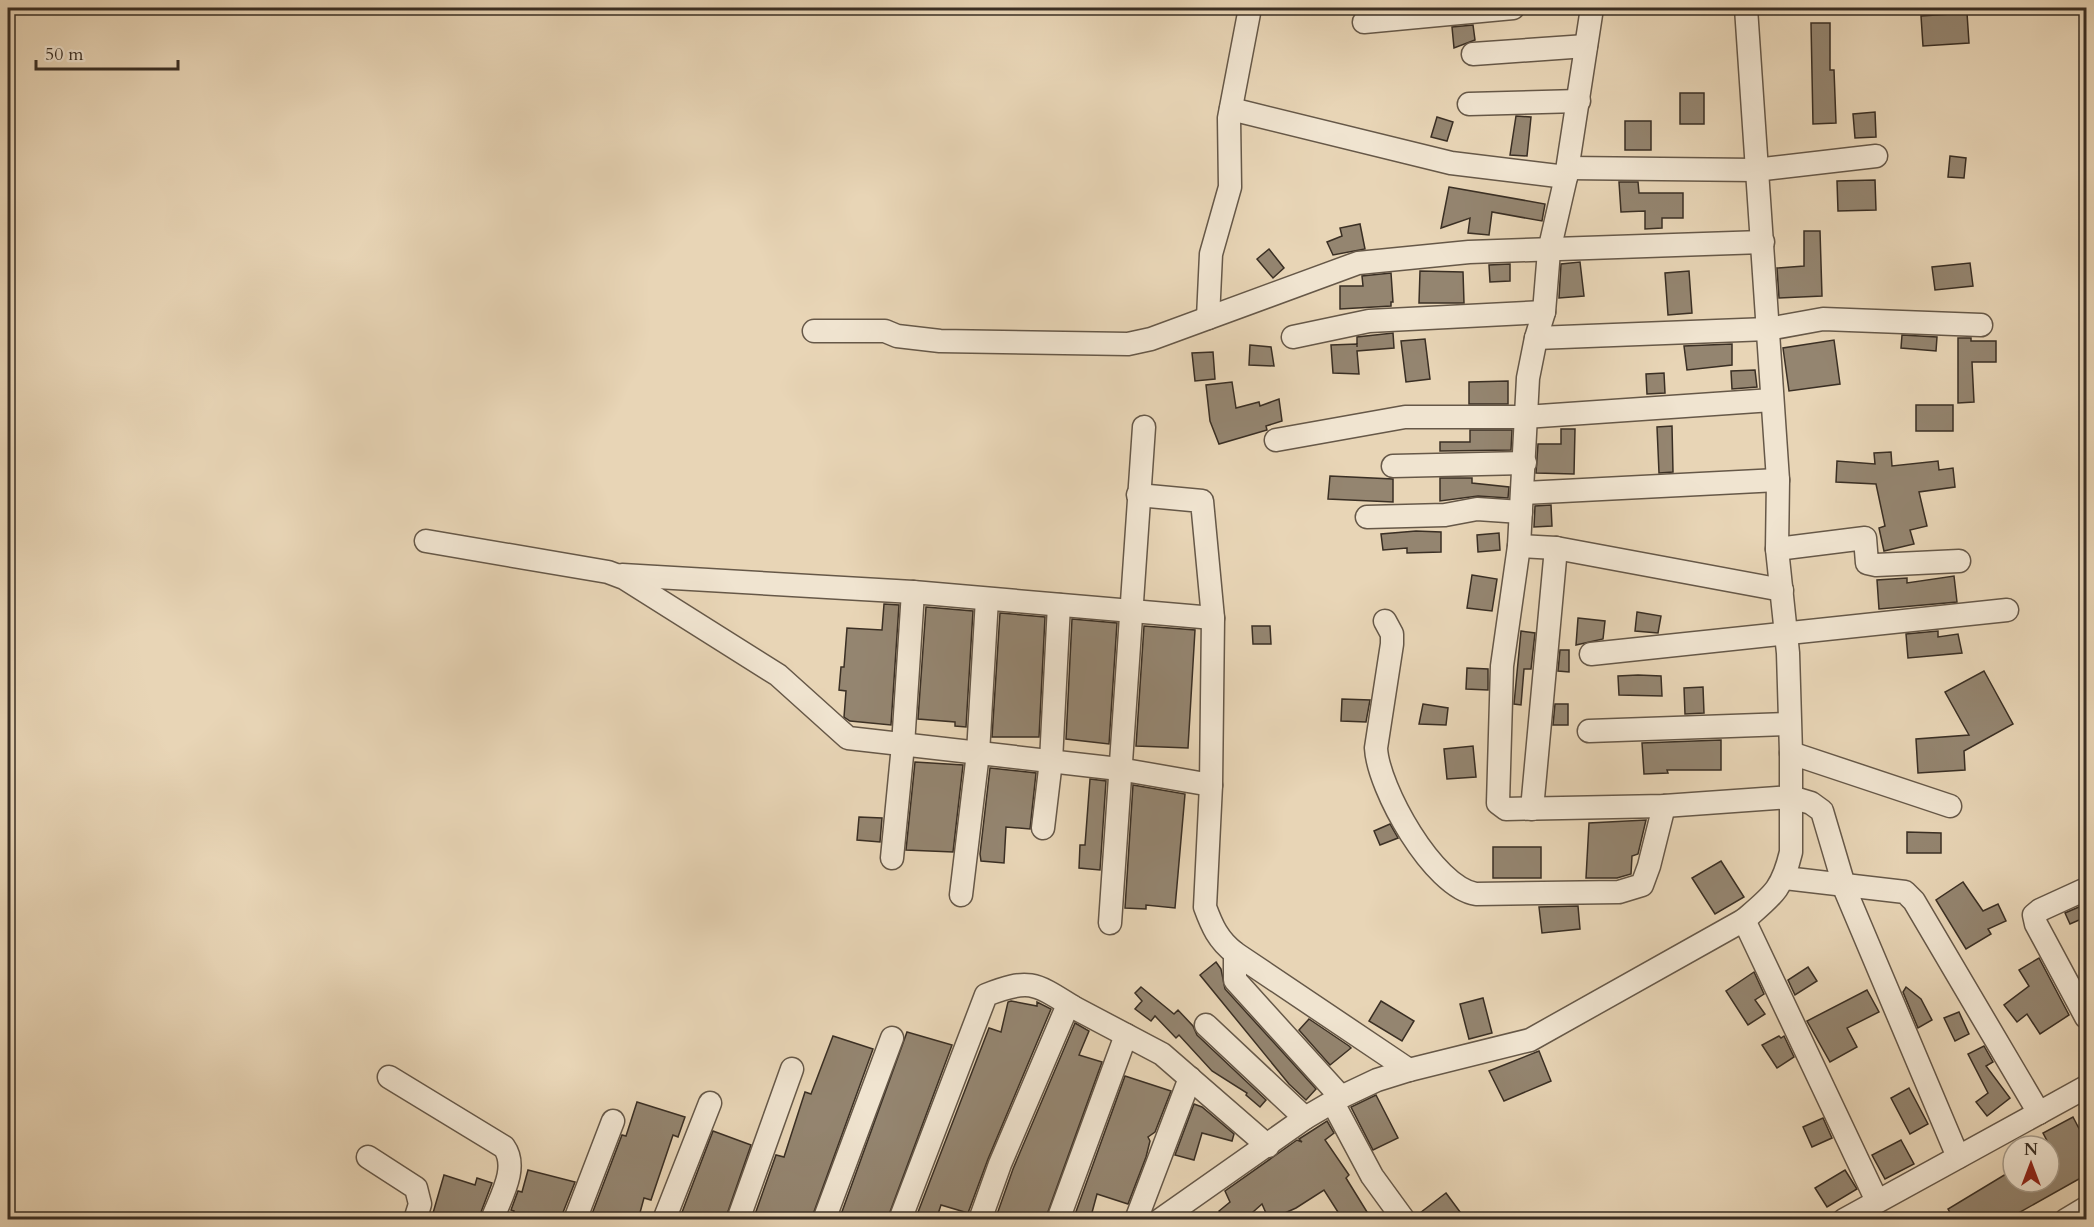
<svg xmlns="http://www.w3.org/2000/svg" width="2094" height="1227" viewBox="0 0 2094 1227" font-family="Cardo,serif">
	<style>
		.building { fill: #948570; stroke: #3a2f24; stroke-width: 1.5 }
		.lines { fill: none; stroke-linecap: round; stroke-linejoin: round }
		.minor-casing { stroke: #665848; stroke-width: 25 }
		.minor { stroke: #f0e4d0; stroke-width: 22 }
	</style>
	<rect width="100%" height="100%" fill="#e8d5b6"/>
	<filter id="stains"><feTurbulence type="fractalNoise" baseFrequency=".00333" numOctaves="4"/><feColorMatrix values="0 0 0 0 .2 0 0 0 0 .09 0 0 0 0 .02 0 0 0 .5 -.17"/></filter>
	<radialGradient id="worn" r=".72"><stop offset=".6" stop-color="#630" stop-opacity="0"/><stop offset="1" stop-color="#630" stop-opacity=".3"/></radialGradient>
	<g class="building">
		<path d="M1967 13 1969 43 1923 46 1921 16Z"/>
		<path d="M1811 23H1830V70H1834L1836 123 1813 124Z"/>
		<path d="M1473 25 1475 40 1454 48 1452 27Z"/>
		<rect x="1680" y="93" width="24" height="31"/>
		<path d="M1875 112 1876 137 1855 138 1853 114Z"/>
		<path d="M1516 116 1531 117 1527 156 1510 155Z"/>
		<path d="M1437 117 1453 122 1447 141 1431 137Z"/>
		<rect x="1625" y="121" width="26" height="29"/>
		<path d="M1950 156 1966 158 1964 178 1948 177Z"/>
		<path d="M1875 180 1876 210 1838 211 1837 181Z"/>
		<path d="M1619 182H1638L1639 193H1683V218H1662V228L1645 229V211L1621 212Z"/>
		<path d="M1449 187 1545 204 1542 221 1492 212 1489 235 1468 233 1470 218 1441 228Z"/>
		<path d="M1360 224 1365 249 1333 255 1327 242 1342 236 1340 228Z"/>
		<path d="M1804 231H1820L1822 296 1779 298 1777 268 1804 266Z"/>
		<path d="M1269 249 1284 268 1273 278 1257 259Z"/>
		<path d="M1580 262 1584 296 1559 298 1561 264Z"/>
		<path d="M1970 263 1973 286 1935 290 1932 267Z"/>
		<path d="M1510 264V281L1490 282 1489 265Z"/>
		<path d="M1420 271 1463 272 1464 303H1419Z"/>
		<path d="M1689 271 1692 313 1668 315 1665 273Z"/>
		<path d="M1391 273 1393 302H1391V306L1340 309V286H1363L1362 276Z"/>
		<path d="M1393 333 1394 348 1357 351 1359 374 1333 373 1331 345 1357 344V347V337Z"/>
		<path d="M1902 335 1937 337 1936 351 1901 348Z"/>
		<path d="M1958 338H1971V341H1996V362H1972L1974 402 1958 403Z"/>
		<path d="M1425 339 1430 379 1406 382 1401 341Z"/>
		<path d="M1834 340 1840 384 1789 391 1783 348Z"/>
		<path d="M1732 344V365L1687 370 1684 346Z"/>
		<path d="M1250 345 1271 347 1274 366 1249 365Z"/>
		<path d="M1213 352 1215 379 1195 381 1192 353Z"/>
		<path d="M1755 370 1757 387 1732 389 1731 371Z"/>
		<path d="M1664 373 1665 393 1647 394 1646 374Z"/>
		<path d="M1508 381V404H1469V382Z"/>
		<path d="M1232 382 1236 408 1259 402 1260 406 1279 399 1282 421 1266 426 1267 430 1219 444 1210 421 1206 385Z"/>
		<rect x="1916" y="405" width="37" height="26"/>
		<path d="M1672 426 1673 472 1659 473 1657 427Z"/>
		<path d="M1561 429H1575L1574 474 1536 473 1538 444H1561Z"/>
		<path d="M1470 430H1512L1511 450 1440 451V442H1470Z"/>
		<path d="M1891 452 1892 466 1938 461 1939 470 1953 468 1955 487 1919 492 1927 526 1910 530 1914 544 1884 551 1879 528 1885 526 1876 484 1836 482 1837 461 1875 464 1874 453Z"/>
		<path d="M1330 476 1393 479V502L1328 499Z"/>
		<path d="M1440 478H1472V483L1509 487 1508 498 1478 496 1440 501Z"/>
		<path d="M1551 505 1552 526 1534 527 1535 506Z"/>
		<path d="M1416 531 1441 532V552L1407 553V548L1383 550 1381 534Z"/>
		<path d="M1499 533 1500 550 1478 552 1477 535Z"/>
		<path d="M1472 575 1497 579 1492 611 1467 608Z"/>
		<path d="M1954 576 1957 602 1879 609 1877 580 1907 578V583Z"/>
		<path d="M884 604 899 605 891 725 850 721 844 717 846 691 839 690 841 667H844L847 628 882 630Z"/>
		<path d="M926 607 973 611 966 727 955 726V722L918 719Z"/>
		<path d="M1637 612 1661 616 1658 633 1635 631Z"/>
		<path d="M1000 613 1045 617 1039 737H992Z"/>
		<path d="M1578 618 1605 621 1603 639 1576 645Z"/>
		<path d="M1072 619 1117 623 1109 744 1066 739Z"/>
		<path d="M1144 626 1195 630 1188 748 1136 746Z"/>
		<path d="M1252 626H1270L1271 644H1253Z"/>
		<path d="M1521 631 1535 633 1531 669H1524L1521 705 1514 704Z"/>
		<path d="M1938 631V637L1958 634 1962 653 1908 658 1906 634Z"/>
		<path d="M1560 650H1569V672L1558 671Z"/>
		<path d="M1467 668 1488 669V690L1466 689Z"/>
		<path d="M1984 671 2013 724 1964 751 1965 770 1918 773 1916 739 1969 735 1945 692Z"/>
		<path d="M1638 675 1661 676 1662 696 1619 695 1618 676Z"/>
		<path d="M1703 687 1704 713 1685 714 1684 688Z"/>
		<path d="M1342 699 1370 700 1366 722 1341 721Z"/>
		<path d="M1423 704 1448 708 1446 725 1419 724Z"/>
		<path d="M1555 704H1568V725H1553Z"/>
		<path d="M1721 740V770H1667L1668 773 1644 774 1642 743Z"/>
		<path d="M1473 746 1476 777 1447 779 1444 749Z"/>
		<path d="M915 762 963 765 953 852 906 850Z"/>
		<path d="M990 768 1036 773 1030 829 1006 827 1004 863 981 861 980 854Z"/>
		<path d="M1090 779 1106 781 1100 870 1079 868 1080 845H1085Z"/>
		<path d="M1133 785 1185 794 1175 908 1146 905V909L1125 908Z"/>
		<path d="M859 817 882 818 880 842 857 840Z"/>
		<path d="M1646 820 1638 854 1632 856 1631 874 1617 878H1586L1589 823Z"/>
		<path d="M1390 824 1398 838 1380 845 1374 831Z"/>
		<path d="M1907 832 1941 833V853H1907Z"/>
		<rect x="1493" y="847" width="48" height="31"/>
		<path d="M1721 861 1744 897 1715 914 1692 878Z"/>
		<path d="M1963 882 1983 911 1998 904 2006 921 1988 929 1991 934 1966 949 1936 900Z"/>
		<path d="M2086 904V917L2070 924 2065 913Z"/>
		<path d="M1578 906 1580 929 1542 933 1539 907Z"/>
		<path d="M2039 958 2069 1015 2040 1034 2027 1014 2017 1022 2004 1005 2029 986 2019 970Z"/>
		<path d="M1216 962 1221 969 1225 989 1316 1089 1306 1100 1289 1084 1200 975Z"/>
		<path d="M1808 967 1817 981 1795 995 1788 980Z"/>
		<path d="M1754 972 1764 994 1755 1000 1765 1014 1748 1025 1726 991Z"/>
		<path d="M1141 987 1174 1014 1178 1010 1193 1026 1197 1035 1266 1100 1260 1107 1246 1095 1247 1093 1212 1071 1179 1035 1176 1038 1155 1016 1151 1021 1135 1009 1142 1001 1135 993Z"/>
		<path d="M1906 987 1921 999 1932 1020 1918 1028 1903 992Z"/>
		<path d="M1867 990 1879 1012 1847 1028 1857 1047 1830 1062 1807 1021Z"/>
		<path d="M1483 998 1492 1033 1469 1039 1460 1004Z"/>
		<path d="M1011 1001 1037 1006V1002L1051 1009 988 1159 968 1213 941 1205 936 1220H915L989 1028 1001 1032 1008 1002Z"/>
		<path d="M1381 1001 1414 1021 1402 1041 1369 1021Z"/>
		<path d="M1959 1012 1969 1034 1955 1041 1944 1018Z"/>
		<path d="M1309 1019 1349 1046 1351 1048 1330 1065 1299 1030Z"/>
		<path d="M1075 1023 1089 1031 1079 1055 1102 1062 1045 1220H995L1013 1169Z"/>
		<path d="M907 1032 952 1045 887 1220H839Z"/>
		<path d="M833 1036 873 1049 811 1220H753L776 1155 784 1157 805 1092 811 1094Z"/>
		<path d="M1779 1036 1781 1038 1784 1036 1794 1057 1777 1068 1762 1045Z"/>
		<path d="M1984 1046 1993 1062 1986 1066 2010 1098 1987 1116 1976 1102 1988 1093 1968 1054Z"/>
		<path d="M1539 1051 1551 1081 1504 1101 1489 1071Z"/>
		<path d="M1125 1076 1171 1091 1155 1132 1148 1137 1150 1141 1146 1157 1128 1204 1097 1194 1090 1220H1073Z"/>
		<path d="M1909 1088 1928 1124 1910 1134 1891 1098Z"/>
		<path d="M1376 1095 1398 1138 1373 1150 1351 1107Z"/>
		<path d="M637 1102 685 1117 678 1137 673 1135 651 1200 644 1198 638 1220H610L592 1214 622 1135 626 1136Z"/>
		<path d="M1194 1104 1202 1107 1234 1134 1232 1141 1202 1133 1194 1160 1175 1155Z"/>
		<path d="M2073 1117 2086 1142V1175L2006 1220H1954L1948 1209 2006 1174 2013 1172V1182H2049V1154L2053 1152 2043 1133Z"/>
		<path d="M1823 1118 1832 1138 1812 1147 1803 1127Z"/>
		<path d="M1327 1121 1334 1133 1325 1140 1349 1175 1346 1178 1372 1220H1343L1324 1190 1296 1208 1269 1220 1262 1204 1244 1220H1226L1219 1211 1230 1202 1225 1191 1297 1140 1302 1142 1299 1139Z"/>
		<path d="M713 1131 751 1145 725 1220H697L681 1215Z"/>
		<path d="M1901 1140 1914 1164 1885 1179 1872 1155Z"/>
		<path d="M528 1170 575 1182 560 1220H511L514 1211 511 1210 518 1191 522 1192Z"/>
		<path d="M1845 1170 1857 1189 1827 1207 1815 1188Z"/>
		<path d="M444 1175 475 1185 477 1178 492 1183 478 1220H431Z"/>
		<path d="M1446 1193 1466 1220H1417L1416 1216Z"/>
	</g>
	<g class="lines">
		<defs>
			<g id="minor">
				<path d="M1592 8 1566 177 1549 251 1544 312 1536 338 1528 378 1519 546 1502 666 1498 803 1506 809 1664 806 1791 797 1811 803 1822 811 1846 892 1958 1157"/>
				<path d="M1364 22 1513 8"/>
				<path d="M1473 54 1586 46"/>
				<path d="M1469 104 1579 101"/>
				<path d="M1231 109 1451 163 1566 177"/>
				<path d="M1568 168 1755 170 1876 156"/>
				<path d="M1208 318 1211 254 1230 187 1229 118 1250 8"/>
				<path d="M814 331H885L897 336 940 341 1128 344 1151 339 1358 263 1469 252 1763 242"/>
				<path d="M1293 337 1369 321 1544 312"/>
				<path d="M1536 338 1768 329 1823 319 1981 325"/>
				<path d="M1276 440 1405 417H1525L1772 400"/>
				<path d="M1393 466 1525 463"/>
				<path d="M1522 493 1778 480"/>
				<path d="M1138 495 1202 501 1213 618 1211 785 1205 907C1212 926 1218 940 1235 953L1409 1070"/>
				<path d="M1367 517 1445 515 1477 509 1521 512"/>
				<path d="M426 541 608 572 624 578 778 675 848 738 1119 769 1211 785"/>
				<path d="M1519 546 1556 548 1782 590"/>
				<path d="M1777 549 1865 538 1867 563 1876 565 1959 561"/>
				<path d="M622 575 913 592 1213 618"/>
				<path d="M1385 621 1392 634V644L1376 748C1378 788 1433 887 1476 894L1619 892 1642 885 1649 866 1664 806"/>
				<path d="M1591 654 2007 610"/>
				<path d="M1589 731 1788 724"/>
				<path d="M1791 753 1950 806"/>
				<path d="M1532 809 1556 548"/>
				<path d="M1043 828 1051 761 1059 605"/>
				<path d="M892 858 903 745 913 592"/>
				<path d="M1785 878 1905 892 1914 901 2039 1113"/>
				<path d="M2086 889 2040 910 2034 915 2036 924 2086 1017"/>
				<path d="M961 895 978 753 987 599"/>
				<path d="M1744 920 1877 1201"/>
				<path d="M1110 923 1144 427"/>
				<path d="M1235 953V980L1341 1097"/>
				<path d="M1206 1025 1305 1118"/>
				<path d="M389 1077 504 1147C519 1168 500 1198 492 1220"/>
				<path d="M1333 1103 1372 1176 1404 1220"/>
				<path d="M368 1157 416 1188 420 1204 415 1220"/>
				<path d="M575 1220 613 1121"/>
				<path d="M664 1220 710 1103"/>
				<path d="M738 1220 792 1069"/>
				<path d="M824 1220 892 1038"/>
				<path d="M900 1220 986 995C1029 978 1035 983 1073 1007"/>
				<path d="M980 1220 1000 1164 1067 1007H1073L1162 1054 1268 1146"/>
				<path d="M1058 1220 1126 1035"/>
				<path d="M1136 1220 1190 1078"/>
				<path d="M1160 1220 1305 1118 1341 1097 1377 1080 1409 1070 1530 1040 1744 920C1773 895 1782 890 1791 852V753L1788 653 1777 549 1778 480 1746 8"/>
				<path d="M1844 1220 2086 1087"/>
				<path d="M2066 1220 2086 1208"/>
			</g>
		</defs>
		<use href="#minor" class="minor-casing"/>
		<use href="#minor" class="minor"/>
	</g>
	<rect width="2094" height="1227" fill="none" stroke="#e8d5b6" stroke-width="30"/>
	<rect x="9" y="9" width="2076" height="1209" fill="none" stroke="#3a2f24" stroke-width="3"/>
	<rect x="15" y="15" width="2064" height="1197" fill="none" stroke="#3a2f24" stroke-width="1.5"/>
	<g transform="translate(2031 1164)"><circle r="28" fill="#f0e4d0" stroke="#a79c8b" stroke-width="1.5"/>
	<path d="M0-4.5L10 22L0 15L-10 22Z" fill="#8f2418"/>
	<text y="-9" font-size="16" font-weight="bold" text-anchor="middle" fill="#3a2f24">N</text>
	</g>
	<path d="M36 60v9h142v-9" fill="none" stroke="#3a2f24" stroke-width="3"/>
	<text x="45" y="60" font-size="18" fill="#3a2f24" stroke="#f0e4d0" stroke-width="4.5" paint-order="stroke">50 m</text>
	<rect width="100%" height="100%" filter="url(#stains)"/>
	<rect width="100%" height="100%" fill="url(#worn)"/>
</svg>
